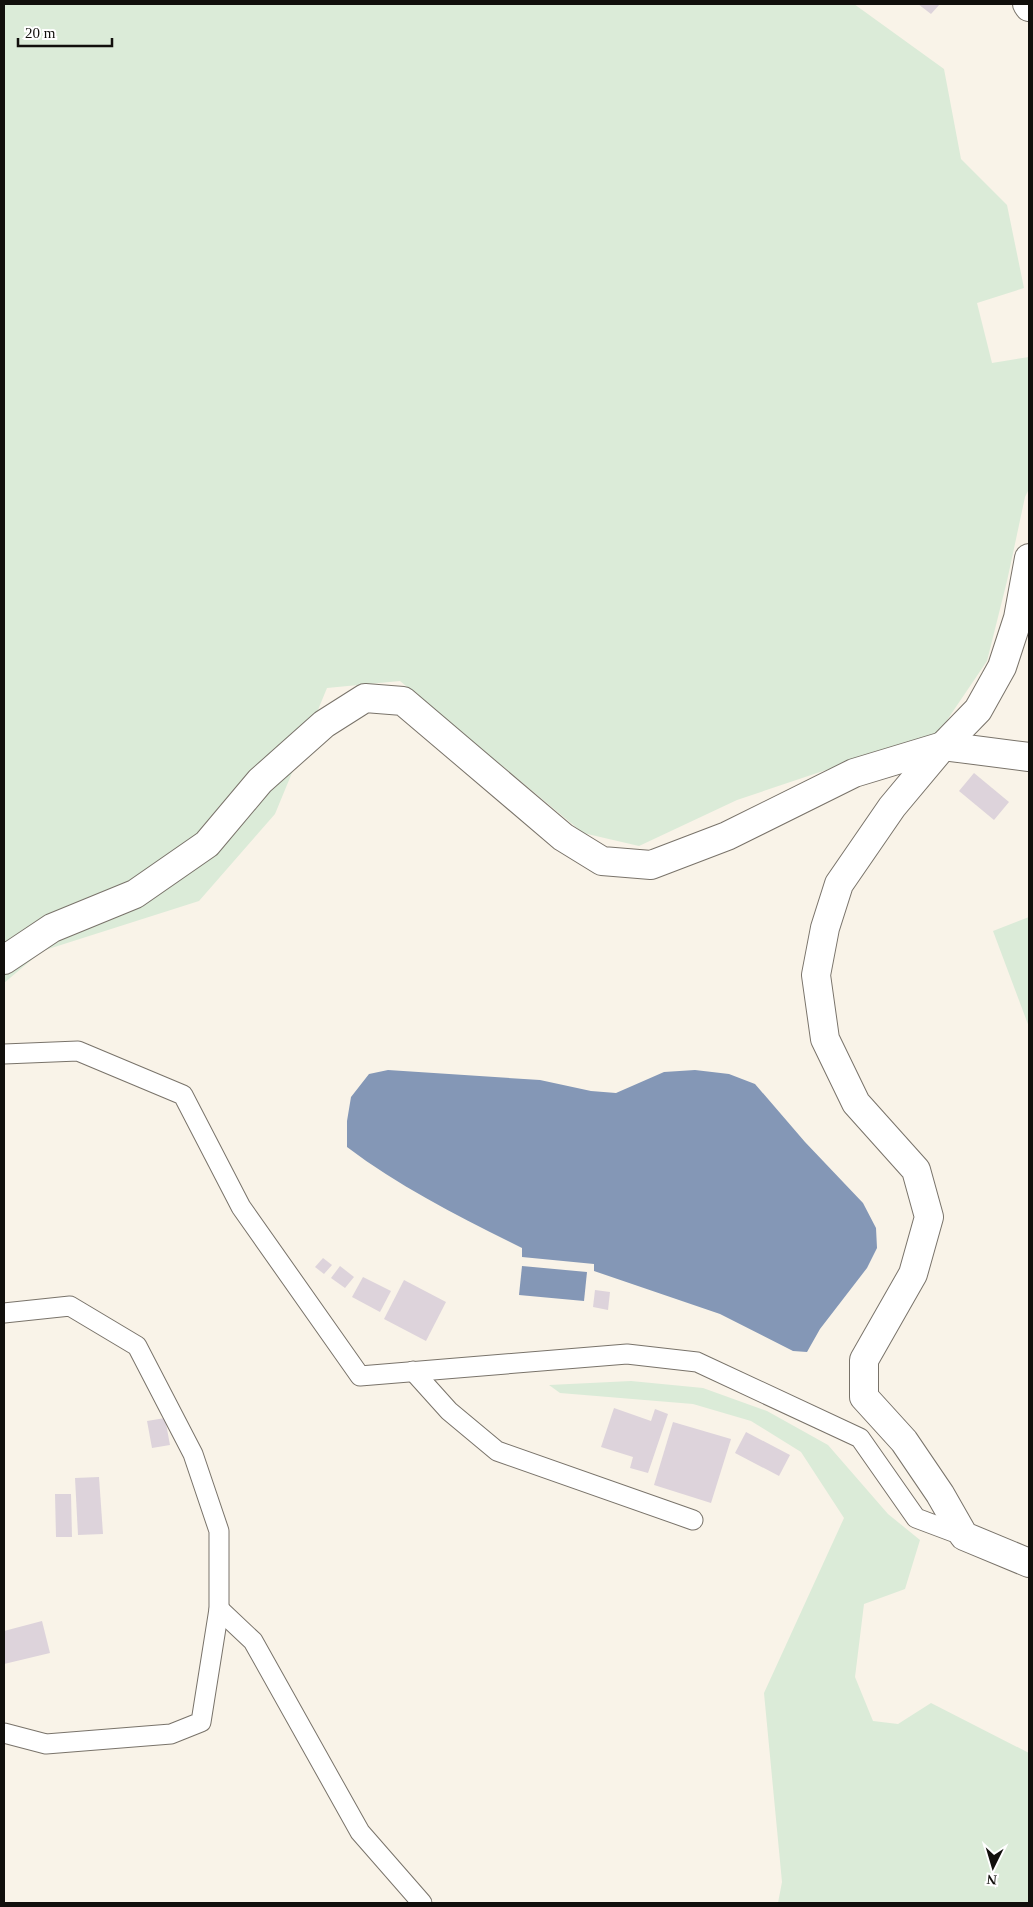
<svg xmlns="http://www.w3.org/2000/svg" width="1033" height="1907" viewBox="0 0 1033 1907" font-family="Georgia,serif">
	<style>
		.green { fill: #dbebd8 }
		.water { fill: #8497b6 }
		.building { fill: #ddd3db }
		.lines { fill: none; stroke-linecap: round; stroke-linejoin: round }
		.lane-casing { stroke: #79736a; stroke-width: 21 }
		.street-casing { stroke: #79736a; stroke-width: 30 }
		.secondary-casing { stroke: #79736a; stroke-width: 30 }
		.lane { stroke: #fff; stroke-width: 19 }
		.street { stroke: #fff; stroke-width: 28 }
		.secondary { stroke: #fff; stroke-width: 28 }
	</style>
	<rect width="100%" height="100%" fill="#f9f3e8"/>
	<g class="green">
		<path d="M4 4H854L944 69 961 159 1007 205 1024 288 977 303 992 363 1029 357V489L1025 497 1007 581 987 661 939 732 737 800 639 846 583 833 400 681 327 688 275 814 199 901 42 951 4 983Z"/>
		<path d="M1029 917V1027L993 931Z"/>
		<path d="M631 1381 703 1388 767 1411 828 1445 888 1514 920 1540 905 1589 864 1604 855 1677 873 1721 898 1724 931 1703 1029 1753V1903H778L782 1882 764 1693 844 1518 801 1452 751 1421 693 1404 560 1393 549 1385Z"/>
	</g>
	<g class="water">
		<path d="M388 1070 540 1080 591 1091 616 1093 664 1072 695 1070 729 1074 755 1084 805 1142 863 1203 876 1228 877 1248 867 1268 820 1329 807 1352 793 1351 720 1314 594 1271V1264L522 1257V1248C462 1218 401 1188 347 1147V1121L351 1097 369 1074Z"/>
		<path d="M522 1266 587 1272 584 1301 519 1295Z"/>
	</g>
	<g class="building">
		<path d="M918 4H940L931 14Z"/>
		<path d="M974 773 1009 802 994 820 959 791Z"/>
		<path d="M323 1258 332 1265 324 1274 315 1267Z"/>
		<path d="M340 1266 354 1277 345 1288 331 1278Z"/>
		<path d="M363 1277 391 1291 380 1312 352 1297Z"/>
		<path d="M404 1280 446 1302 426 1341 384 1319Z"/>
		<path d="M595 1290 610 1292 608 1310 593 1307Z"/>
		<path d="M614 1408 651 1421 655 1409 668 1414 648 1473 630 1468 633 1457 601 1447Z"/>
		<path d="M165 1418 170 1445 152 1448 147 1421Z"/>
		<path d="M673 1422 731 1439 711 1503 654 1485Z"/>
		<path d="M746 1432 790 1455 779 1476 735 1453Z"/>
		<path d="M99 1477 103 1534 78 1535 75 1478Z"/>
		<path d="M55 1494H71L72 1537H56Z"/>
		<path d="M42 1621 50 1653 4 1664V1631Z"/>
	</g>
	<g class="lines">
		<defs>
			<g id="lane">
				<path d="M4 1054 78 1051 183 1095 241 1207 360 1376 627 1354 697 1362 860 1438 916 1518 964 1536"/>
				<path d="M4 1313 70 1306 137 1346 193 1454 219 1531V1609L201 1722 171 1734 46 1744 4 1733"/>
				<path d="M413 1371 449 1411 497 1451 693 1520"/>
				<path d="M219 1609 253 1641 360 1832 422 1903"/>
			</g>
			<g id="street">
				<path d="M1029 558 1018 618 1002 667 978 710 943 746 892 807 839 884 825 928 816 975 825 1039 856 1103 916 1170 929 1217 913 1274 864 1360V1397L904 1441 940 1494 964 1536 1029 1563"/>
				<path d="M4 960 52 928 135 894 207 844 260 781 324 724 365 698 403 701 563 837 602 861 651 865 727 836 854 773 943 746 1029 757"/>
			</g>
			<path id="secondary" d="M1027 4 1029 7"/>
		</defs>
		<use href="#lane" class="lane-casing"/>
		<use href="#street" class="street-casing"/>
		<use href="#secondary" class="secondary-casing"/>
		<use href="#lane" class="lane"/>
		<use href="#street" class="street"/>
		<use href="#secondary" class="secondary"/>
	</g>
	<rect width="1033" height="1907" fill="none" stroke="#110f0c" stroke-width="10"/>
	<g transform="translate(993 1867) rotate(185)" stroke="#ffffff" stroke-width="4" paint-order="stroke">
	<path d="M0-4L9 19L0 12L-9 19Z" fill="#110f0c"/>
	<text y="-8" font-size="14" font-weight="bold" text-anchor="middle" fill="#110f0c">N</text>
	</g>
	<path d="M18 38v8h94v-8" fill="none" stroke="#110f0c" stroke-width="2.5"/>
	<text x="25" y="38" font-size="15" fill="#110f0c" stroke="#ffffff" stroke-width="4" paint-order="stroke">20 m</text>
</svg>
